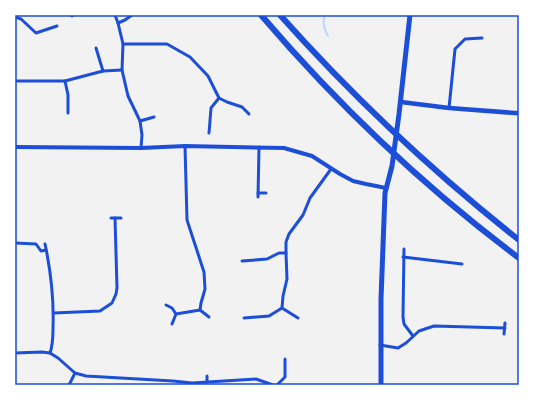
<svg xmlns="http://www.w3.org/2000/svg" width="534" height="400" viewBox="0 0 534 400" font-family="'Times New Roman',serif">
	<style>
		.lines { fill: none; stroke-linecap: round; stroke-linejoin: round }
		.stream { stroke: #bfd3fe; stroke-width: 2 }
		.minor { stroke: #1d4ed8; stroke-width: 3 }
		.tertiary { stroke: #1d4ed8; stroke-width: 4 }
		.secondary { stroke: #1d4ed8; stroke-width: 4.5 }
		.primary { stroke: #1d4ed8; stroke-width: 5 }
		.motorway { stroke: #1d4ed8; stroke-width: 6 }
		.neatline { fill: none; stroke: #1d4ed8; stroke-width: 1.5 }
	</style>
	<rect width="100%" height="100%" fill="#f2f2f2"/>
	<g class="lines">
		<path class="stream" d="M324 15C323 22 324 30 328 36"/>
		<g class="minor">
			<path d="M115 15 118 23 123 44 122 70 128 96 140 121 142 135 141 148"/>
			<path d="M72 16 73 15"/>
			<path d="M15 17 21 19 36 33 57 26"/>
			<path d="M118 23 125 20 132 15"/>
			<path d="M123 44H167L190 57 208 76 219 98 227 102 242 107 249 114"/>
			<path d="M96 48 103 71"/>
			<path d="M15 81H65L103 71 122 70"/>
			<path d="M65 81 68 95V113"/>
			<path d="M449 108 455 49 465 39 482 38"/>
			<path d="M140 121 154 117"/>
			<path d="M209 133 211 108 219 98"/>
			<path d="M185 146 187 220 204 272 205 289 201 303 200 310"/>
			<path d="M258 193H266"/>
			<path d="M258 197 259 147"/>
			<path d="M111 218H121"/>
			<path d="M15 243 36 244 41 251 46 250"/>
			<path d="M45 244C51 272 54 300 53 328 53 337 53 345 50 353"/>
			<path d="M404 249 403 317 404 324 413 336"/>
			<path d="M403 257 462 264"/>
			<path d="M242 261 267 259 279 253H286"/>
			<path d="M166 305 172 308 176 314 172 324"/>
			<path d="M282 308 283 296 287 279 286 253V242L289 234 303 215 310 198 331 169"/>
			<path d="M54 313 100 311 112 303 116 294 117 288 115 218"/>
			<path d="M176 314 200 310 209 317"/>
			<path d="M244 318 269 316 282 308 298 318"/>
			<path d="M504 334 505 323"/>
			<path d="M380 345 398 348 406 343 419 331 434 326 505 328"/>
			<path d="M15 353 42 352 50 353 58 358 75 373 86 376 173 381 192 383 256 379 273 385"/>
			<path d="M207 376V382"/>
			<path d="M69 385 75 373"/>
			<path d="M277 385 285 377V359"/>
		</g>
		<path class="tertiary" d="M15 147 141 148 185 146 284 148 312 156 340 174 353 181 366 184 386 188"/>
		<path class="secondary" d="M401 102 449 108 515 113H519"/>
		<path class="primary" d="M381 385V299L385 193 392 166 399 114 410 15"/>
		<g class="motorway">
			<path d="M261 15C338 105 424 187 519 258"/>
			<path d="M280 15C353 97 433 172 519 240"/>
		</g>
	</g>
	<rect width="534" height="400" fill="none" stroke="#ffffff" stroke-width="32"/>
	<rect x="16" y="16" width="502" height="368" class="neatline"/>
</svg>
